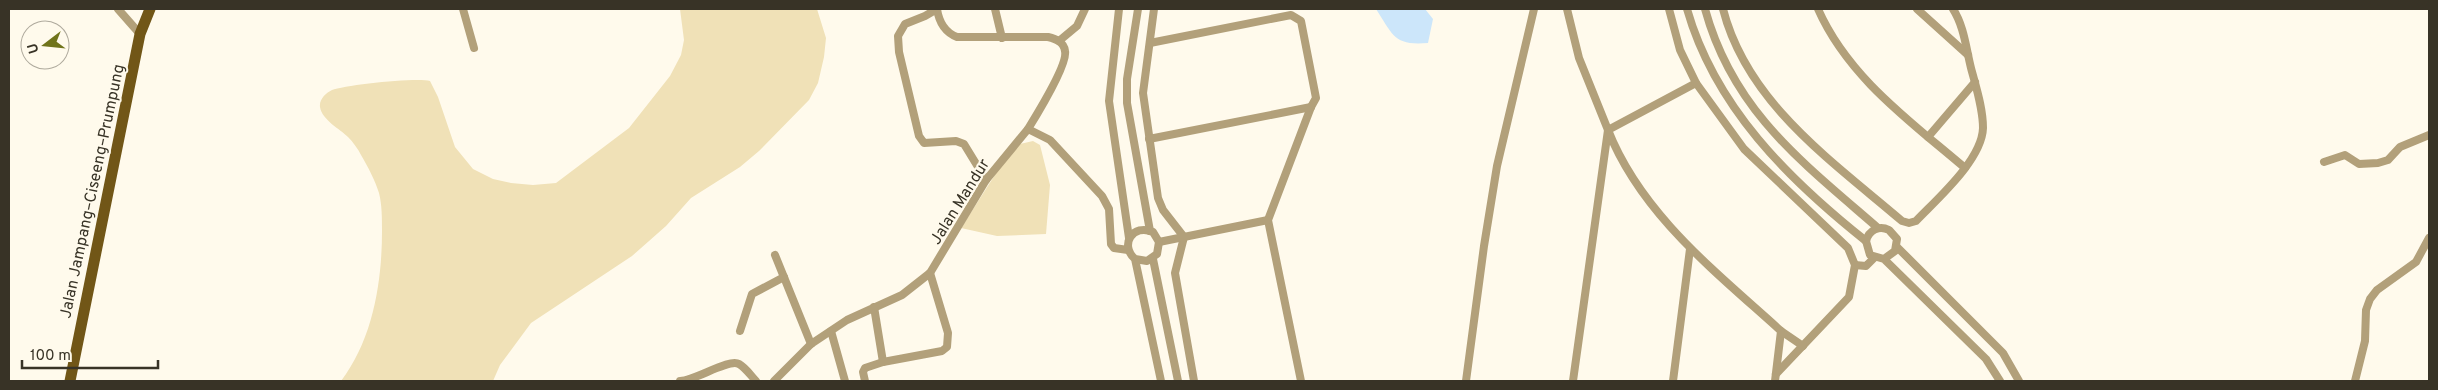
<svg xmlns="http://www.w3.org/2000/svg" width="2438" height="390" viewBox="0 0 2438 390" font-family="Overpass,sans-serif">
	<style>
		.green { fill: #f0e1b7 }
		.water { fill: #cce6fa }
		.lines { fill: none; stroke-linecap: round; stroke-linejoin: round }
		.street { stroke: #b2a07a; stroke-width: 8 }
		.primary { stroke: #715617; stroke-width: 11 }
		.labels { text-anchor: middle; stroke-width: 4; stroke-linejoin: round; paint-order: stroke }
		.street-label { font-size: 16px; fill: #383326; stroke: #fffaec }
	</style>
	<rect width="100%" height="100%" fill="#fffaec"/>
	<g class="green">
		<path d="M680 9H817L826 38 824 57 818 83 809 100 759 151 740 167 691 198 666 226 632 256 531 323 500 365 493 381H341C373 339 382 282 382 231 382 218 382 205 379 193 375 180 368 167 361 155 358 149 353 142 348 137 340 129 322 120 320 107 319 99 326 93 332 90 344 85 418 77 430 81L438 97 455 147 473 169 493 179 511 183 533 185 556 183 629 128 670 76 681 55 684 40Z"/>
		<path d="M1033 141 1040 145 1050 185 1046 234 997 236 961 228 1000 167 1020 144Z"/>
	</g>
	<path class="water" d="M1376 9H1425L1433 19 1428 43C1394 46 1393 35 1376 9Z"/>
	<g class="lines">
		<g class="street">
			<path d="M118 9 140 34"/>
			<path d="M463 9 474 48"/>
			<path d="M937 9 925 16 905 24 898 36 899 52 919 136 924 143 956 141 964 144 986 180"/>
			<path d="M937 9C939 22 944 32 957 37H1048C1056 39 1064 42 1065 51 1068 64 1036 116 1028 129"/>
			<path d="M995 9 1002 38"/>
			<path d="M1119 9 1109 101 1129 238"/>
			<path d="M1138 9 1127 79V103L1150 231"/>
			<path d="M1154 9 1143 93 1158 198 1163 210 1184 237 1175 273 1194 381"/>
			<path d="M1567 9 1579 58 1608 130 1696 83 1744 149 1848 248 1855 265 1849 297 1776 374"/>
			<path d="M1669 9 1680 50 1696 83"/>
			<path d="M1687 9C1715 107 1788 179 1866 241"/>
			<path d="M1705 9C1733 111 1802 162 1878 228"/>
			<path d="M1723 9C1747 103 1832 161 1902 221L1909 223 1916 221C1937 199 1982 160 1983 128 1983 108 1976 87 1971 68 1966 48 1964 26 1953 9"/>
			<path d="M1818 9C1848 77 1910 121 1965 168"/>
			<path d="M1917 9 1968 55"/>
			<path d="M1059 41 1077 26 1085 9"/>
			<path d="M1150 43 1291 15 1301 21 1316 98 1311 107 1268 220 1301 381"/>
			<path d="M1928 137 1975 82"/>
			<path d="M1149 139 1311 107"/>
			<path d="M2324 162 2345 155 2359 164 2378 163 2388 160 2400 147 2429 135"/>
			<path d="M1159 242 1268 220"/>
			<path d="M1897 247 2003 353 2019 381"/>
			<path d="M775 255 811 344"/>
			<path d="M1135 259 1147 261 1157 254 1159 242 1153 232C1133 223 1119 245 1135 259L1161 381"/>
			<path d="M1153 259 1178 381"/>
			<path d="M1884 259 1895 251 1897 239 1889 230C1879 225 1869 230 1866 241L1870 255 1884 259 1986 359 2000 381"/>
			<path d="M1855 265 1866 266 1874 258"/>
			<path d="M874 307 883 362"/>
			<path d="M740 331 752 294 784 277"/>
			<path d="M831 331 845 381"/>
			<path d="M1781 331 1803 346"/>
			<path d="M680 381C695 381 729 358 739 364 746 368 751 376 756 381"/>
			<path d="M774 381 811 344 847 320 902 295 930 273 986 180 1028 129 1050 140 1102 196 1109 209 1111 244 1114 248 1128 250"/>
			<path d="M865 381 863 372 865 368 883 362 942 351 947 347 948 333 930 273"/>
			<path d="M1466 381 1484 246 1497 166 1534 9"/>
			<path d="M1573 381 1608 130C1641 214 1716 272 1781 331L1775 381"/>
			<path d="M1673 381 1690 249"/>
			<path d="M2355 381 2365 341 2366 310 2370 299 2377 290 2416 262 2429 238"/>
		</g>
		<path class="primary" d="M70 381 140 34 150 9"/>
	</g>
	<g class="labels">
		<g class="street-label">
			<text transform="translate(91 191) rotate(-78)" y="6">Jalan Jampang–Ciseeng–Prumpung</text>
			<text transform="translate(959 201) rotate(-58)" y="6">Jalan Mandur</text>
		</g>
	</g>
	<rect width="2438" height="390" fill="none" stroke="#383326" stroke-width="20"/>
	<g transform="translate(45 45) rotate(254)"><circle r="24" fill="#fffaec" stroke="#afaa9d"/>
	<path d="M0-4L9 19L0 12L-9 19Z" fill="#70741b"/>
	<text y="-8" font-size="14" font-weight="bold" text-anchor="middle" fill="#383326">U</text>
	</g>
	<path d="M22 360v8h136v-8" fill="none" stroke="#383326" stroke-width="2.5"/>
	<text x="30" y="360" font-size="15" fill="#383326" stroke="#fffaec" stroke-width="4" paint-order="stroke">100 m</text>
</svg>
